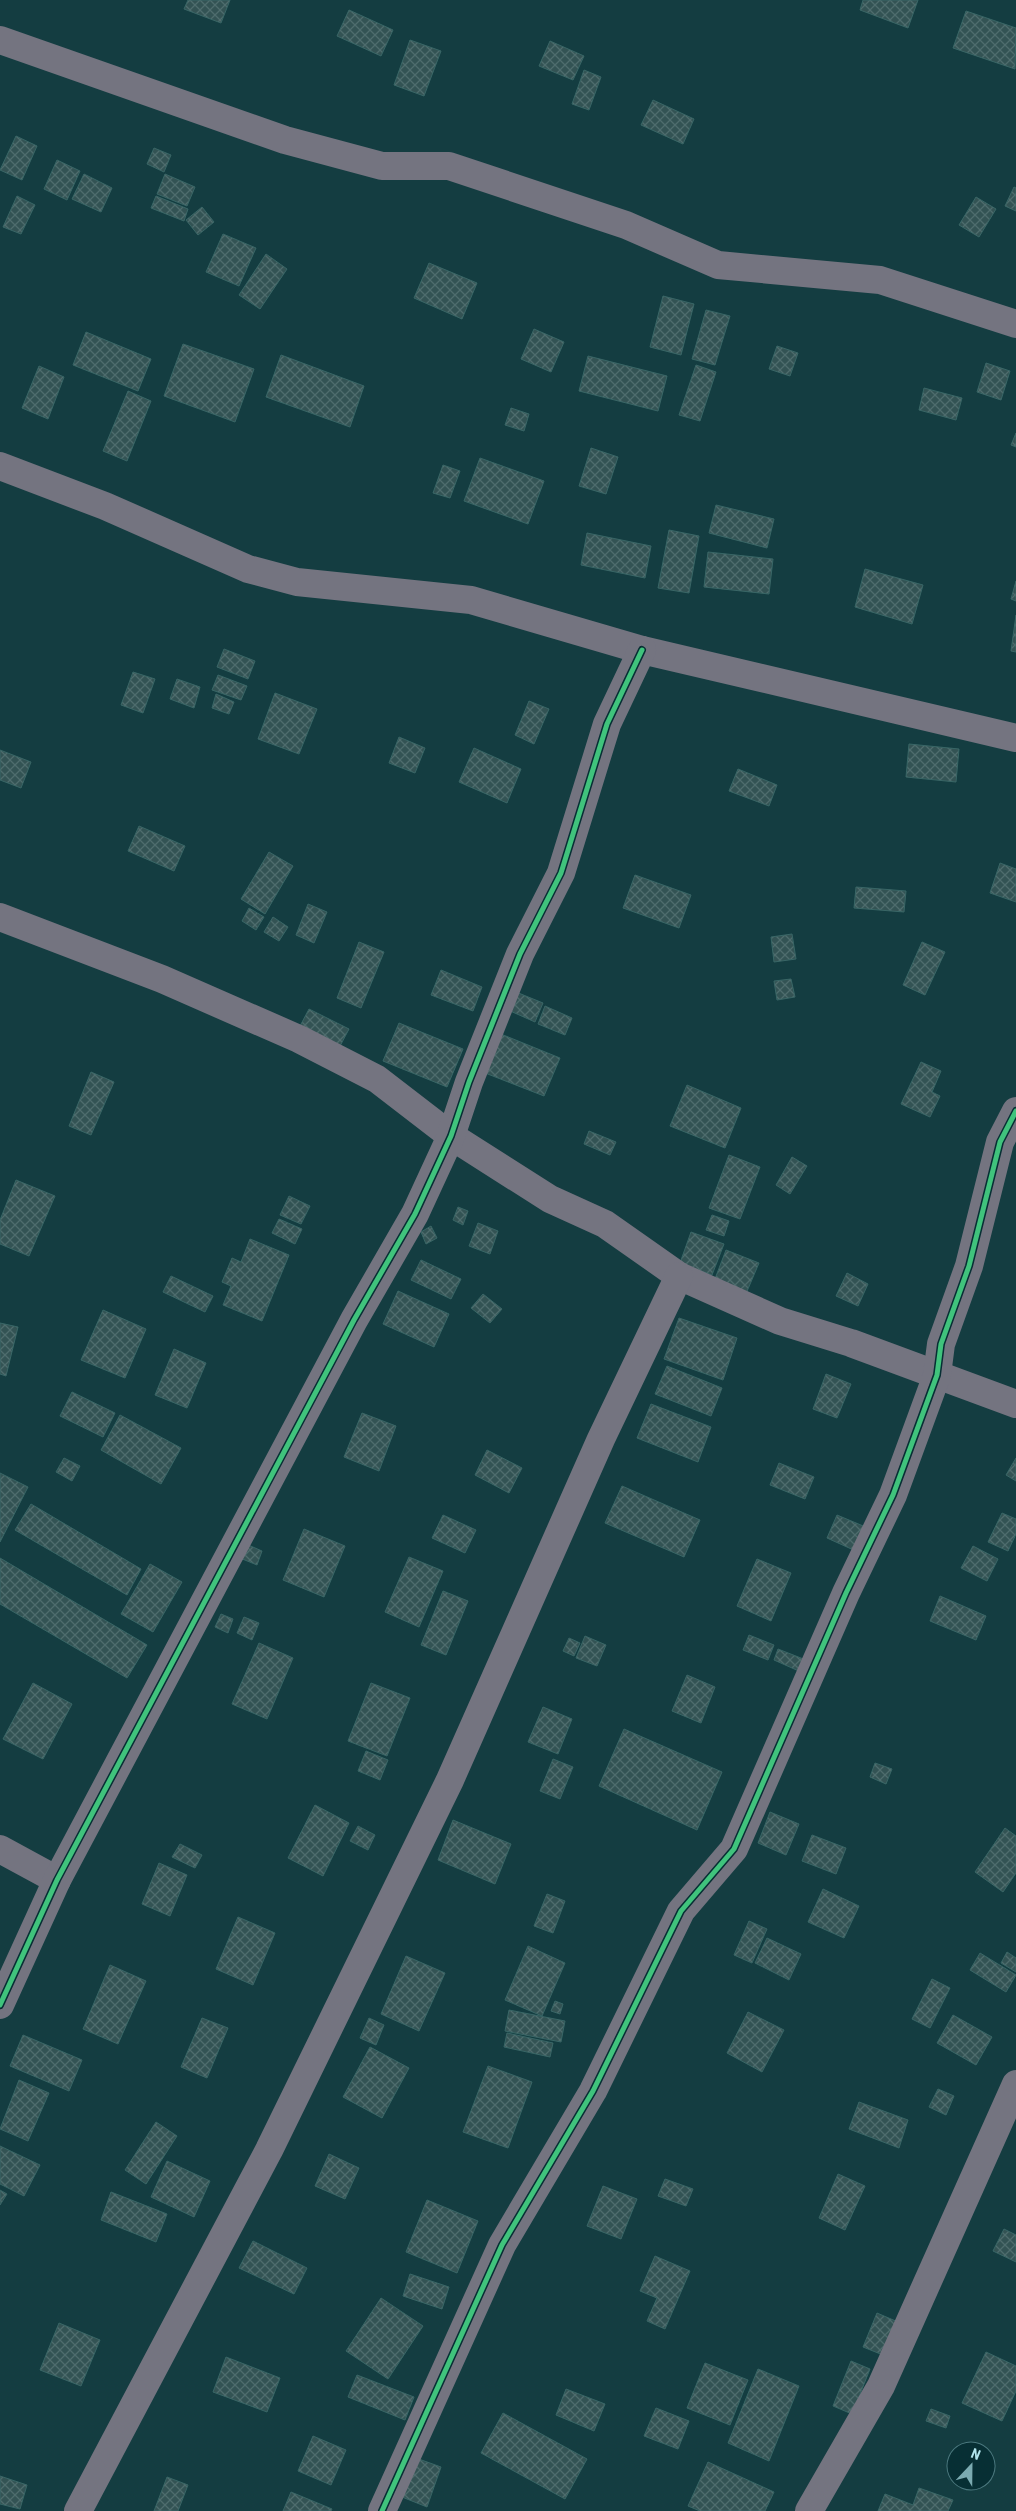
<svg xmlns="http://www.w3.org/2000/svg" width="1016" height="2511" viewBox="0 0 1016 2511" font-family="'Roboto Condensed',sans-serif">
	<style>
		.building { fill: url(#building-cross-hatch); stroke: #396666 }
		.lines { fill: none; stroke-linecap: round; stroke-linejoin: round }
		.minor { stroke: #747480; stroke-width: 28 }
		.cycleway-casing { stroke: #072f34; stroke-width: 8 }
		.cycleway { stroke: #40c37c; stroke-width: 5 }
	</style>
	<defs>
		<pattern id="building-cross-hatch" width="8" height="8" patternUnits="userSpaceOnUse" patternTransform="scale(1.25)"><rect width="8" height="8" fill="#335354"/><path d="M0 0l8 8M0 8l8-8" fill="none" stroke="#4e6c6d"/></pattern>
	</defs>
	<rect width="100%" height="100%" fill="#143d41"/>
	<g class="building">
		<path d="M188 0H230L221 23 184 9Z"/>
		<path d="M863 0H918L908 28 860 10Z"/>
		<path d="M349 10 393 30 381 56 337 36Z"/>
		<path d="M966 11 1016 28 1015 69 953 48Z"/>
		<path d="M410 40 441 51 424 96 394 85Z"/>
		<path d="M550 41 584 56 573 80 539 66Z"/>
		<path d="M584 70 601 77 589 110 572 104Z"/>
		<path d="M653 100 694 119 683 144 641 125Z"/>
		<path d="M16 136 37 146 22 180 0 170Z"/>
		<path d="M154 148 171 155 164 172 147 164Z"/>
		<path d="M57 160 80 171 67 200 44 189Z"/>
		<path d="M84 174 112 188 101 212 72 199Z"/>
		<path d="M165 174 195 187 187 206 157 194Z"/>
		<path d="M1014 187 1016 188V211L1005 206Z"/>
		<path d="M17 196 35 205 21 234 3 227Z"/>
		<path d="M156 196 188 209 184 221 151 208Z"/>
		<path d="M976 197 996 209 979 237 959 225Z"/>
		<path d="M202 207 214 222 198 235 186 220Z"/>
		<path d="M223 234 256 248 239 286 206 272Z"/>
		<path d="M266 254 287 269 260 309 239 295Z"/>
		<path d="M429 263 477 283 462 319 414 298Z"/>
		<path d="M663 296 694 304 681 355 650 347Z"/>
		<path d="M706 310 730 316 715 365 692 359Z"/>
		<path d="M534 329 564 342 551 372 521 359Z"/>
		<path d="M86 332 151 359 138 391 73 365Z"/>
		<path d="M183 344 254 369 235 422 164 396Z"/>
		<path d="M777 346 798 353 790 376 769 369Z"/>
		<path d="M281 355 364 386 350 427 266 397Z"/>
		<path d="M588 356 667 376 658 411 579 391Z"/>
		<path d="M986 363 1010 371 1001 400 977 392Z"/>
		<path d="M696 365 716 372 700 421 679 415Z"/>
		<path d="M39 366 64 377 48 419 22 408Z"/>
		<path d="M924 388 962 398 956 420 919 410Z"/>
		<path d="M128 391 151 401 127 461 103 451Z"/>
		<path d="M511 408 529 414 524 431 505 425Z"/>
		<path d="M1016 433V447L1011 445Z"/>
		<path d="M591 448 618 457 606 494 579 486Z"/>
		<path d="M480 458 544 481 528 524 464 501Z"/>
		<path d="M443 465 460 471 450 498 433 493Z"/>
		<path d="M716 505 774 519 767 548 709 533Z"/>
		<path d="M669 530 699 536 689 593 658 588Z"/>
		<path d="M587 533 651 546 645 578 581 565Z"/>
		<path d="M708 552 773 559 769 594 704 587Z"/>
		<path d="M865 569 923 585 912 624 855 607Z"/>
		<path d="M1016 581V601L1011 599Z"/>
		<path d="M1016 615V652L1011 651Z"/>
		<path d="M224 649 255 661 248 679 217 667Z"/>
		<path d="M133 672 155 679 143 713 121 705Z"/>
		<path d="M218 675 247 686 241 700 212 690Z"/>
		<path d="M177 679 200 687 194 708 170 699Z"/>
		<path d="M275 693 317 709 299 754 258 739Z"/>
		<path d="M216 694 234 702 229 714 212 708Z"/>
		<path d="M529 701 549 709 534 744 515 735Z"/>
		<path d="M399 737 425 748 415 773 389 763Z"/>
		<path d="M909 744 959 749 956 782 906 777Z"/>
		<path d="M474 748 521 769 507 803 459 782Z"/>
		<path d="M0 750 31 762 21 788 0 780Z"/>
		<path d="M738 769 777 785 769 806 729 791Z"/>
		<path d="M139 826 185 846 174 871 128 851Z"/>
		<path d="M269 852 293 866 265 914 241 899Z"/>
		<path d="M1000 863 1016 869V902L990 893Z"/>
		<path d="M635 875 691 895 679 928 623 908Z"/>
		<path d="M856 887 906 891 904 912 854 908Z"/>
		<path d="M308 904 327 912 314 943 296 935Z"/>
		<path d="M249 908 264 917 256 930 242 921Z"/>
		<path d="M273 917 288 927 279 941 264 932Z"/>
		<path d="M792 934 796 959 774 962 771 937Z"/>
		<path d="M359 942 384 952 361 1008 337 998Z"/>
		<path d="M922 942 945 952 925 995 903 985Z"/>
		<path d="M441 970 482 987 473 1011 431 995Z"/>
		<path d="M791 979 795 997 777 1000 774 981Z"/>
		<path d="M516 992 543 1003 535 1022 508 1010Z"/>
		<path d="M545 1006 572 1018 565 1035 538 1024Z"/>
		<path d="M309 1009 349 1029 339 1048 299 1028Z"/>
		<path d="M399 1023 463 1049 447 1087 383 1061Z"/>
		<path d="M496 1032 560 1058 544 1096 480 1071Z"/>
		<path d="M921 1062 941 1071 932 1092 940 1096 930 1117 901 1104Z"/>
		<path d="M91 1072 114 1082 91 1135 69 1126Z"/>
		<path d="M687 1085 741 1108 725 1148 670 1126Z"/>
		<path d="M589 1131 616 1142 610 1155 584 1144Z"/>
		<path d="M729 1155 760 1167 740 1219 709 1208Z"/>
		<path d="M792 1157 807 1166 790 1194 776 1185Z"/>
		<path d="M16 1180 55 1196 29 1256 0 1244V1220Z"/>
		<path d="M289 1196 310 1206 301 1224 280 1215Z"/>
		<path d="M458 1207 468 1211 463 1225 453 1220Z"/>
		<path d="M712 1215 729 1221 724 1236 706 1230Z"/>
		<path d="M279 1219 302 1229 295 1244 272 1233Z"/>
		<path d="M478 1223 498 1231 490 1254 469 1246Z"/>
		<path d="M431 1226 437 1238 426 1244 421 1232Z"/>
		<path d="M691 1232 724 1244 712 1275 680 1263Z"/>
		<path d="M250 1239 289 1255 262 1321 223 1305 231 1286 222 1282 232 1258 241 1262Z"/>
		<path d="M726 1250 759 1263 745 1296 713 1284Z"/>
		<path d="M421 1260 461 1279 451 1299 411 1280Z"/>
		<path d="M847 1273 868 1284 858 1306 836 1296Z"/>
		<path d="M171 1276 213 1296 205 1312 163 1292Z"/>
		<path d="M398 1291 449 1314 434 1347 383 1324Z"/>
		<path d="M483 1294 502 1309 490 1323 471 1308Z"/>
		<path d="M103 1310 146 1329 125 1378 81 1360Z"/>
		<path d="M679 1318 737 1338 723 1380 664 1359Z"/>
		<path d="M0 1323 18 1327 6 1376 0 1374Z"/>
		<path d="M174 1349 206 1363 187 1408 155 1395Z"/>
		<path d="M667 1366 722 1388 711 1416 655 1394Z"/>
		<path d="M826 1374 851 1384 837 1418 813 1409Z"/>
		<path d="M72 1392 115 1413 103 1437 60 1416Z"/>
		<path d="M651 1404 711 1427 698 1462 637 1438Z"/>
		<path d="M362 1413 396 1426 379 1471 344 1457Z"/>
		<path d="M120 1415 181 1448 161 1484 101 1450Z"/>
		<path d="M487 1450 522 1468 509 1493 475 1475Z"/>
		<path d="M64 1458 80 1466 72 1481 56 1472Z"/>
		<path d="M1016 1458V1481L1006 1475Z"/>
		<path d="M779 1463 814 1477 805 1499 770 1485Z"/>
		<path d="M0 1473 28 1487 0 1542Z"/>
		<path d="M622 1486 700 1520 684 1557 605 1523Z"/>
		<path d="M31 1504 141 1569 127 1595 15 1530Z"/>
		<path d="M1002 1513 1016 1519V1534L1008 1551 988 1542Z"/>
		<path d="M443 1515 476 1530 465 1553 432 1538Z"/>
		<path d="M837 1515 868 1528 858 1552 827 1538Z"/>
		<path d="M304 1529 345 1546 324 1597 283 1580Z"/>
		<path d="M246 1544 262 1551 257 1565 240 1558Z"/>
		<path d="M973 1546 998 1559 987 1581 961 1568Z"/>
		<path d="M409 1557 443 1571 419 1627 385 1612Z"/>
		<path d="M0 1558 147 1645 127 1678 0 1604Z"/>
		<path d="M757 1559 791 1573 771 1621 737 1606Z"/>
		<path d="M150 1564 182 1582 153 1632 121 1614Z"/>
		<path d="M443 1591 468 1601 446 1655 421 1645Z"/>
		<path d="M940 1596 986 1616 976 1640 930 1621Z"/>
		<path d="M221 1614 233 1619 228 1633 215 1627Z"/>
		<path d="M244 1617 259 1623 252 1640 237 1633Z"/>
		<path d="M749 1635 774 1645 768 1660 743 1650Z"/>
		<path d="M585 1636 606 1645 597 1666 576 1658Z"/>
		<path d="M569 1638 580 1643 574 1656 563 1651Z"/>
		<path d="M259 1643 293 1658 267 1719 232 1704Z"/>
		<path d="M778 1649 806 1660 801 1672 774 1660Z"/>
		<path d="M687 1675 715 1687 701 1723 672 1711Z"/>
		<path d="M33 1683 72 1704 43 1759 3 1739Z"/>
		<path d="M371 1683 410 1698 387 1756 348 1741Z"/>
		<path d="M543 1707 572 1719 558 1754 528 1742Z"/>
		<path d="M624 1729 722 1772 697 1830 599 1786Z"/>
		<path d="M366 1751 388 1760 380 1780 358 1771Z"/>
		<path d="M553 1759 573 1767 560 1799 540 1791Z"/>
		<path d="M875 1763 892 1769 886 1784 870 1777Z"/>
		<path d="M315 1805 349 1823 323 1876 288 1858Z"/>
		<path d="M770 1812 799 1824 786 1855 758 1843Z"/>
		<path d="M453 1820 511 1844 495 1884 438 1860Z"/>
		<path d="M358 1826 375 1835 368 1850 350 1841Z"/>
		<path d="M1005 1828 1016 1836V1873L1003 1892 975 1872Z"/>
		<path d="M812 1835 846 1848 836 1874 802 1861Z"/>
		<path d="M180 1844 202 1855 195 1868 172 1857Z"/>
		<path d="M159 1863 187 1875 170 1916 142 1904Z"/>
		<path d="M823 1889 859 1906 844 1938 808 1922Z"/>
		<path d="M547 1894 565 1901 553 1933 534 1926Z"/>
		<path d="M238 1917 275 1933 253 1985 216 1969Z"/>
		<path d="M749 1921 767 1929 752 1963 734 1955Z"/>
		<path d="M767 1938 801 1954 789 1980 755 1963Z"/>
		<path d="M528 1946 565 1963 542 2016 505 2000Z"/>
		<path d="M1007 1952 1016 1958V1972L1001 1963Z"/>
		<path d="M980 1953 1016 1975 1006 1992 970 1970Z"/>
		<path d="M406 1956 445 1973 419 2031 381 2014Z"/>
		<path d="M110 1965 146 1981 118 2044 83 2029Z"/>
		<path d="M932 1979 950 1988 930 2028 912 2019Z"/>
		<path d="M555 2001 563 2004 560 2014 551 2011Z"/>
		<path d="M509 2010 565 2021 561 2042 505 2031Z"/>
		<path d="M748 2012 784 2030 762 2072 727 2053Z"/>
		<path d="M953 2015 992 2037 976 2065 937 2043Z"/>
		<path d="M202 2018 228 2028 207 2078 181 2067Z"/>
		<path d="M369 2018 384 2025 376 2045 360 2038Z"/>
		<path d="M507 2033 553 2043 550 2057 504 2047Z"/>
		<path d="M23 2035 82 2060 69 2091 10 2066Z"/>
		<path d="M370 2047 409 2068 382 2118 343 2097Z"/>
		<path d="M488 2066 532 2082 508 2148 463 2132Z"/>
		<path d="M19 2080 49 2093 28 2141 0 2129Z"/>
		<path d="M938 2089 954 2096 946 2115 929 2107Z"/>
		<path d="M859 2102 908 2120 899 2148 849 2129Z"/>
		<path d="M156 2122 177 2136 146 2184 125 2170Z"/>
		<path d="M0 2146 40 2165 24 2196 0 2184Z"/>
		<path d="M329 2154 359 2168 345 2199 315 2186Z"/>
		<path d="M167 2161 210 2181 194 2217 151 2197Z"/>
		<path d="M838 2174 865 2186 845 2230 819 2218Z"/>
		<path d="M665 2179 693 2189 686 2206 658 2196Z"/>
		<path d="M603 2186 637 2199 621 2239 587 2226Z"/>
		<path d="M0 2190 7 2194 0 2205Z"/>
		<path d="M111 2192 167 2214 156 2242 101 2220Z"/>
		<path d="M427 2200 478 2221 457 2273 406 2252Z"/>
		<path d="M1004 2229 1016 2235V2262L993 2251Z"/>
		<path d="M253 2241 307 2268 294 2294 239 2268Z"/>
		<path d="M655 2256 690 2271 665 2329 647 2321 657 2298 640 2291Z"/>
		<path d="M410 2274 449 2287 442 2309 403 2296Z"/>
		<path d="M381 2298 423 2326 388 2379 346 2351Z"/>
		<path d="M877 2313 898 2322 883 2355 863 2347Z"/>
		<path d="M59 2323 100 2340 81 2386 40 2370Z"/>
		<path d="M986 2352 1016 2366V2391L1002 2421 962 2403Z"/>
		<path d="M226 2357 280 2378 267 2412 213 2392Z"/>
		<path d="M851 2361 870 2369 852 2414 833 2406Z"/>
		<path d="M705 2363 748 2380 730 2425 687 2408Z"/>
		<path d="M758 2369 799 2386 769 2461 728 2443Z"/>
		<path d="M357 2375 414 2397 405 2420 348 2397Z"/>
		<path d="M566 2389 605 2404 594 2431 556 2415Z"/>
		<path d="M656 2408 689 2421 678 2449 644 2436Z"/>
		<path d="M931 2409 950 2416 946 2428 926 2421Z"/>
		<path d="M503 2413 587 2459 565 2499 481 2453Z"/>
		<path d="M313 2436 346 2450 331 2485 298 2471Z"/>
		<path d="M416 2458 441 2467 427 2507 402 2497Z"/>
		<path d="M708 2462 774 2492 765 2511H700L688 2506Z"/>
		<path d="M0 2476 27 2485 20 2509 0 2504Z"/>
		<path d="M167 2477 188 2485 178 2511H154Z"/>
		<path d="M919 2488 953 2500 948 2511H878L885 2494 913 2505Z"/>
		<path d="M291 2492 332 2509 331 2511H283Z"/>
	</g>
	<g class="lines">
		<g class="minor">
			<path d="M0 40 285 140 382 166H449L626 225 718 265 880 280 1016 324"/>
			<path d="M0 466 105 506 248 569 297 582 471 600 642 650 1016 738"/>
			<path d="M0 917 162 979 299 1039 377 1079 451 1136 550 1199 605 1224 679 1276 780 1321 851 1343 1016 1404"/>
			<path d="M0 1849 57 1880"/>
			<path d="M0 2005 57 1880 354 1320 415 1214 451 1136 469 1082 520 954 561 873 607 724 642 650"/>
			<path d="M78 2511 269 2150 450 1780 601 1439 679 1276"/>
			<path d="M382 2511 502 2245 593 2091 681 1911 734 1849 846 1593 893 1495 937 1375 941 1344 969 1266 1000 1142 1016 1111"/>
			<path d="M809 2511 881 2386 1016 2084"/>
		</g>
		<defs>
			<g id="cycleway">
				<path d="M0 2005 57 1880 354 1320 415 1214 451 1136 469 1082 520 954 561 873 607 724 642 650"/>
				<path d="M382 2511 502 2245 593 2091 681 1911 734 1849 846 1593 893 1495 937 1375 941 1344 969 1266 1000 1142 1016 1111"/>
			</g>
		</defs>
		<use href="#cycleway" class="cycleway-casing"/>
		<use href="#cycleway" class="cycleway"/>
	</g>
	<g transform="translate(971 2466) rotate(22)"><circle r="24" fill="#072f34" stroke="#4b787e"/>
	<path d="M0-4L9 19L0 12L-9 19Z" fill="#7babb1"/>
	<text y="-8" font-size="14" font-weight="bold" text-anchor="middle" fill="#b2e6ee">N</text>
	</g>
</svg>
